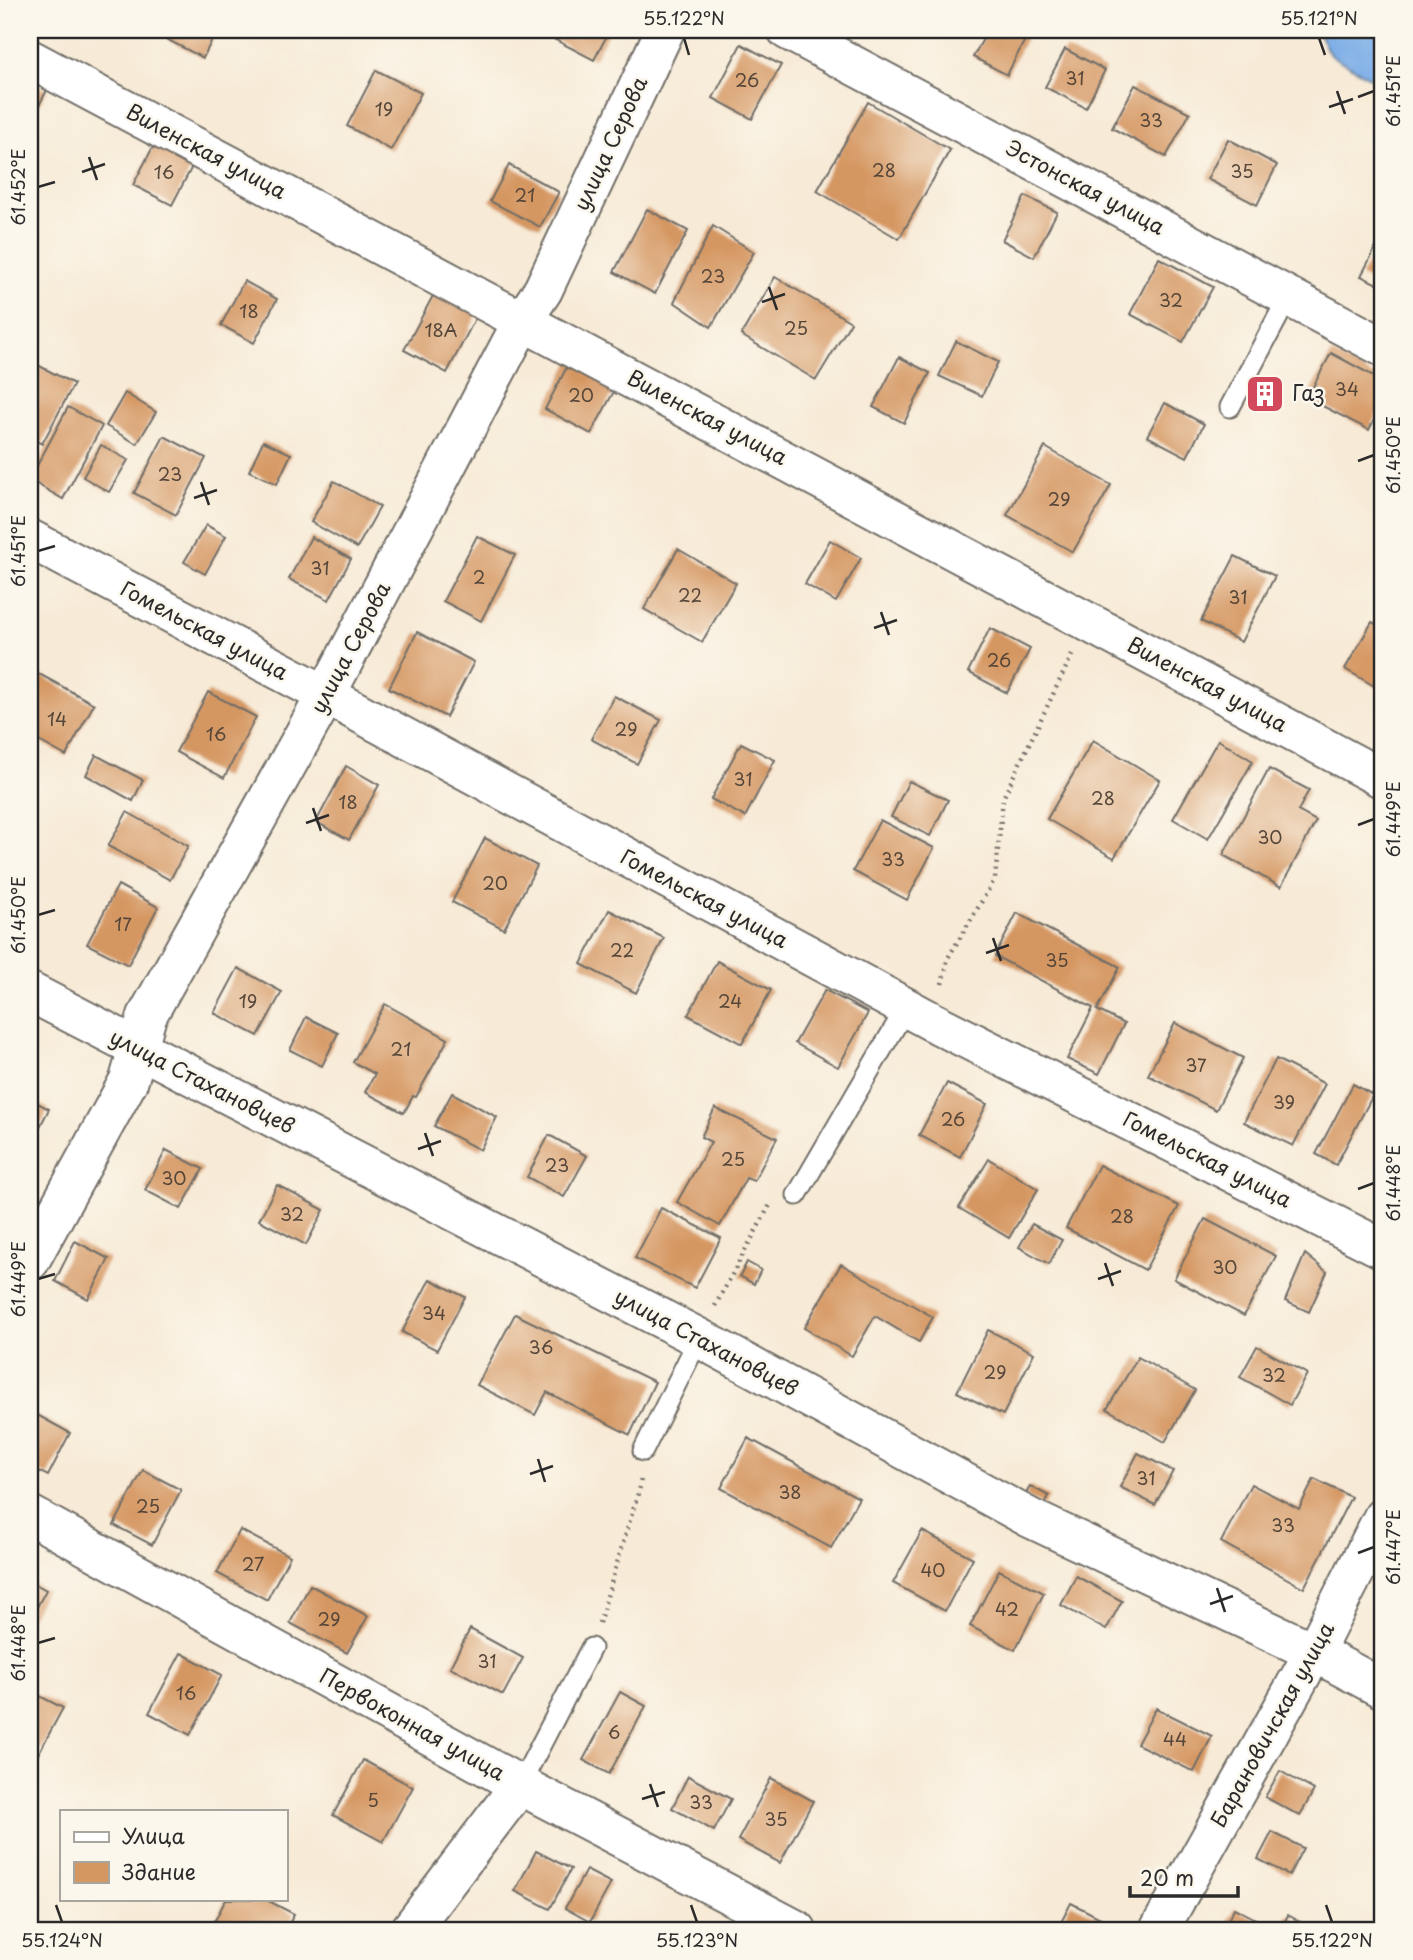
<svg xmlns="http://www.w3.org/2000/svg" width="1413" height="1960" viewBox="0 0 1413 1960" font-family="'Playpen Sans',sans-serif">
	<style>
		.water { fill: #79ace6; stroke: #526c88; stroke-width: 2 }
		.building { fill: #d59762 }
		.lines { fill: none; stroke-linecap: round; stroke-linejoin: round }
		.lane-casing { stroke: #726e67; stroke-width: 23 }
		.street-casing { stroke: #726e67; stroke-width: 42 }
		.path { stroke: #726e67; stroke-width: 4.5; stroke-dasharray: 2 5; stroke-linecap: butt }
		.lane { stroke: #fff; stroke-width: 19 }
		.street { stroke: #fff; stroke-width: 38 }
		.ticks { fill: none; stroke: #2b2b2b; stroke-width: 2.5 }
		.labels { text-anchor: middle; stroke-width: 5; stroke-linejoin: round; paint-order: stroke }
		.number-label { font-size: 18px; fill: #564639 }
		.street-label { font-size: 21px; fill: #2b2b2b; stroke: #fbf7ec }
		.poi-label { font-size: 21px; fill: #2b2b2b; stroke: #fbf7ec; text-anchor: start }
		.neatline { fill: none; stroke: #2b2b2b; stroke-width: 2.5 }
		.ticks-label { font-size: 18px; text-anchor: middle; fill: #2b2b2b }
	</style>
	<rect width="100%" height="100%" fill="#fbf7ec"/>
	<filter id="ink" filterUnits="userSpaceOnUse"><feTurbulence type="fractalNoise" baseFrequency=".0143" numOctaves="2"/><feDisplacementMap in="SourceGraphic" scale="14" xChannelSelector="R" yChannelSelector="G"/><feConvolveMatrix kernelMatrix="1 2 1 2 8 2 1 2 1" color-interpolation-filters="sRGB"/></filter>
	<filter id="wash" filterUnits="userSpaceOnUse"><feTurbulence type="fractalNoise" baseFrequency=".00686" numOctaves="4" result="noise"/><feDisplacementMap in="SourceGraphic" scale="28" xChannelSelector="R" yChannelSelector="G"/><feGaussianBlur stdDeviation="1.57" result="paint"/><feColorMatrix in="noise" values="0 0 0 0 0 0 0 0 0 0 0 0 0 0 0 0 0 1.4 0 .05"/><feComposite in="paint" operator="in"/></filter>
	<g filter="url(#wash)">
		<rect width="100%" height="100%" fill="#f7ead6"/>
		<path class="water" d="M1317 30H1383V73L1373 79 1330 55Z"/>
		<g id="blocks">
			<g class="building">
				<path d="M174 30H217L203 58 168 40Z"/>
				<path d="M554 30H610L594 60 550 37Z"/>
				<path d="M988 30H1030L1007 75 973 57Z"/>
				<path d="M741 44 781 65 752 119 713 98Z"/>
				<path d="M1065 49 1105 70 1086 108 1045 87Z"/>
				<path d="M376 70 421 93 391 150 347 126Z"/>
				<path d="M30 81 47 90 30 123Z"/>
				<path d="M1135 85 1190 113 1166 157 1112 128Z"/>
				<path d="M868 102 950 150 899 239 817 191Z"/>
				<path d="M1228 139 1277 165 1257 205 1207 179Z"/>
				<path d="M156 141 195 161 172 205 133 185Z"/>
				<path d="M509 165 559 192 540 227 490 201Z"/>
				<path d="M1025 196 1057 212 1034 257 1002 240Z"/>
				<path d="M647 209 688 231 655 294 614 272Z"/>
				<path d="M713 226 754 252 711 327 674 302Z"/>
				<path d="M1383 234V287L1361 276Z"/>
				<path d="M1159 258 1213 287 1183 342 1130 314Z"/>
				<path d="M775 277 851 322 816 380 741 335Z"/>
				<path d="M244 281 277 299 254 343 221 325Z"/>
				<path d="M436 290 478 313 447 373 404 350Z"/>
				<path d="M956 341 998 362 982 396 939 376Z"/>
				<path d="M1331 353 1383 381V402L1369 430 1307 398Z"/>
				<path d="M899 357 930 373 904 423 873 407Z"/>
				<path d="M571 359 618 384 591 434 545 409Z"/>
				<path d="M30 361 74 384 42 444 30 438Z"/>
				<path d="M125 393 156 412 137 444 106 426Z"/>
				<path d="M1165 403 1204 424 1187 457 1147 436Z"/>
				<path d="M68 407 102 426 63 499 30 480V479Z"/>
				<path d="M164 436 206 458 176 515 134 493Z"/>
				<path d="M263 441 291 454 277 484 249 471Z"/>
				<path d="M101 445 128 460 109 492 83 477Z"/>
				<path d="M1045 447 1111 485 1073 552 1007 515Z"/>
				<path d="M334 481 380 507 357 548 311 522Z"/>
				<path d="M206 525 226 536 205 574 184 562Z"/>
				<path d="M477 536 515 555 481 621 443 601Z"/>
				<path d="M311 537 351 559 329 600 289 579Z"/>
				<path d="M830 540 861 558 836 602 805 584Z"/>
				<path d="M678 549 736 583 702 642 644 609Z"/>
				<path d="M1235 556 1275 576 1241 642 1201 621Z"/>
				<path d="M1372 622 1383 628V691L1345 669Z"/>
				<path d="M990 628 1030 649 1007 693 968 672Z"/>
				<path d="M417 632 474 662 446 717 389 688Z"/>
				<path d="M30 669 94 704 66 756 30 736Z"/>
				<path d="M208 692 256 717 224 778 176 752Z"/>
				<path d="M614 696 661 720 637 764 591 739Z"/>
				<path d="M1093 740 1160 780 1114 858 1047 819Z"/>
				<path d="M1218 740 1253 761 1208 839 1173 819Z"/>
				<path d="M741 743 775 760 745 817 711 799Z"/>
				<path d="M96 755 143 780 133 801 86 775Z"/>
				<path d="M346 766 379 785 349 840 316 822Z"/>
				<path d="M1269 769 1309 790 1298 811 1316 821 1281 887 1223 855Z"/>
				<path d="M909 781 948 800 930 836 891 817Z"/>
				<path d="M127 812 188 846 170 880 108 846Z"/>
				<path d="M880 820 934 848 907 900 853 871Z"/>
				<path d="M485 838 537 866 504 929 452 902Z"/>
				<path d="M118 885 158 907 128 965 87 944Z"/>
				<path d="M609 910 664 938 636 993 581 964Z"/>
				<path d="M1017 913 1120 967 1097 1010 1124 1024 1099 1074 1067 1059 1093 1008 995 956Z"/>
				<path d="M717 961 771 990 742 1044 688 1015Z"/>
				<path d="M238 968 282 992 258 1036 214 1013Z"/>
				<path d="M825 990 868 1013 838 1067 795 1043Z"/>
				<path d="M385 1004 448 1039 416 1097 413 1096 404 1113 365 1092 375 1074 353 1062Z"/>
				<path d="M306 1017 338 1033 322 1066 290 1050Z"/>
				<path d="M1175 1023 1243 1058 1216 1110 1148 1075Z"/>
				<path d="M1276 1059 1325 1084 1293 1146 1244 1122Z"/>
				<path d="M947 1083 987 1104 960 1157 919 1135Z"/>
				<path d="M1353 1084 1373 1095 1336 1165 1316 1154Z"/>
				<path d="M452 1093 497 1117 480 1150 434 1126Z"/>
				<path d="M30 1099 49 1109 30 1146Z"/>
				<path d="M715 1108 777 1138 754 1181 746 1178 720 1226 677 1202 711 1142 701 1137Z"/>
				<path d="M549 1135 587 1156 564 1197 527 1177Z"/>
				<path d="M166 1150 203 1169 181 1209 145 1190Z"/>
				<path d="M989 1159 1038 1189 1009 1238 959 1208Z"/>
				<path d="M1099 1165 1179 1206 1145 1270 1066 1228Z"/>
				<path d="M277 1185 324 1210 306 1245 259 1220Z"/>
				<path d="M661 1208 721 1238 695 1288 635 1258Z"/>
				<path d="M1205 1219 1276 1256 1244 1316 1174 1279Z"/>
				<path d="M1032 1224 1062 1240 1049 1264 1019 1247Z"/>
				<path d="M75 1241 109 1259 88 1299 55 1281Z"/>
				<path d="M1305 1254 1327 1272 1309 1312 1285 1301Z"/>
				<path d="M747 1262 761 1270 754 1284 740 1276Z"/>
				<path d="M841 1264 933 1317 919 1342 875 1316 852 1356 804 1328Z"/>
				<path d="M430 1279 465 1297 437 1350 402 1332Z"/>
				<path d="M515 1314 655 1382 630 1435 547 1392 535 1415 477 1385Z"/>
				<path d="M988 1330 1034 1353 1003 1415 957 1392Z"/>
				<path d="M1257 1346 1307 1374 1290 1405 1240 1377Z"/>
				<path d="M1138 1357 1195 1390 1165 1442 1107 1409Z"/>
				<path d="M30 1411 70 1433 48 1476 30 1467Z"/>
				<path d="M748 1438 859 1498 831 1548 721 1488Z"/>
				<path d="M1138 1453 1173 1471 1155 1505 1120 1487Z"/>
				<path d="M143 1470 181 1490 152 1545 114 1525Z"/>
				<path d="M1314 1479 1351 1497 1304 1588 1221 1542 1251 1484 1299 1509Z"/>
				<path d="M1030 1486 1049 1496 1044 1506 1025 1496Z"/>
				<path d="M240 1530 290 1556 267 1600 217 1573Z"/>
				<path d="M922 1531 973 1558 945 1611 893 1583Z"/>
				<path d="M999 1570 1044 1593 1015 1650 970 1626Z"/>
				<path d="M1076 1576 1122 1601 1106 1630 1061 1605Z"/>
				<path d="M30 1581 46 1590 30 1620Z"/>
				<path d="M310 1585 368 1616 347 1653 290 1623Z"/>
				<path d="M470 1629 523 1658 503 1695 450 1667Z"/>
				<path d="M181 1653 222 1675 190 1735 149 1713Z"/>
				<path d="M30 1691 63 1708 34 1762 30 1760Z"/>
				<path d="M620 1692 646 1706 609 1774 583 1760Z"/>
				<path d="M1156 1708 1212 1736 1194 1772 1137 1744Z"/>
				<path d="M363 1760 413 1787 383 1842 333 1815Z"/>
				<path d="M1280 1771 1314 1790 1300 1816 1265 1797Z"/>
				<path d="M688 1776 731 1799 714 1831 672 1808Z"/>
				<path d="M771 1778 813 1801 780 1863 738 1840Z"/>
				<path d="M1272 1832 1303 1848 1289 1875 1258 1859Z"/>
				<path d="M536 1851 571 1869 550 1909 515 1891Z"/>
				<path d="M586 1870 611 1883 590 1922 565 1908Z"/>
				<path d="M226 1899H265L294 1914 286 1930H210Z"/>
				<path d="M1071 1903 1114 1925 1111 1930H1057Z"/>
				<path d="M1234 1908 1277 1930H1223Z"/>
				<path d="M1288 1915 1315 1930 1281 1929Z"/>
			</g>
		</g>
	</g>
	<g filter="url(#ink)">
		<use href="#blocks" fill-opacity="0" stroke="#726e67" stroke-width="2"/>
		<g class="lines">
			<defs>
				<g id="lane">
					<path d="M1230 407 1289 296"/>
					<path d="M797 1195 906 1008"/>
					<path d="M643 1451 699 1338"/>
					<path d="M520 1785 591 1648"/>
				</g>
				<g id="street">
					<path d="M787 30 1383 347"/>
					<path d="M30 59 1383 779"/>
					<path d="M30 539 326 695 933 1022 1383 1249"/>
					<path d="M30 992 699 1338 1030 1518 1314 1652 1383 1689"/>
					<path d="M30 1261 129 1080 147 1016 326 695 523 320 543 290 665 30"/>
					<path d="M30 1515 520 1785 797 1930"/>
					<path d="M410 1930 520 1785"/>
					<path d="M1159 1930 1314 1652 1383 1517"/>
				</g>
			</defs>
			<use href="#lane" class="lane-casing"/>
			<use href="#street" class="street-casing"/>
			<g class="path">
				<path d="M942 984 948 958 995 879 1003 798 1072 655"/>
				<path d="M715 1306 771 1203"/>
				<path d="M599 1623 640 1487 641 1477"/>
			</g>
			<use href="#lane" class="lane"/>
			<use href="#street" class="street"/>
		</g>
	</g>
	<path class="ticks" d="M684 38 689 55M1319 38 1325 55M1337 91 1345 114M1358 97 1374 91M1329 107 1353 99M89 157 97 180M82 172 105 164M38 187 55 182M769 287 777 310M762 302 785 294M1358 461 1374 455M201 482 209 505M194 498 217 490M38 551 55 546M881 612 889 635M874 628 897 620M313 808 321 831M306 823 329 815M1358 825 1374 819M38 915 55 910M993 938 1001 961M986 953 1009 945M425 1133 433 1156M418 1149 441 1141M1358 1189 1374 1183M1105 1263 1113 1286M38 1279 55 1274M1098 1279 1121 1271M538 1459 545 1482M530 1474 553 1466M1358 1553 1374 1547M1217 1588 1225 1612M1210 1604 1233 1596M38 1643 55 1638M650 1784 658 1807M642 1799 665 1792M56 1905 62 1922M691 1905 697 1922M1326 1905 1332 1922"/>
	<defs>
		<symbol id="building-square" viewBox="-11 -11 22 22"><rect x="-9" y="-9" width="18" height="18" rx="4" fill="#d1495b" stroke="#fbf7ec"/><path d="M-4-6H4V6H1V3H-1V6H-4ZM-2.5-4.3h1.7v1.8h-1.7ZM.8-4.3h1.7v1.8H.8ZM-2.5-1h1.7V.8h-1.7ZM.8-1h1.7V.8H.8Z" fill="#fff"/></symbol>
	</defs>
	<g fill-rule="evenodd">
		<use href="#building-square" x="1243" y="372" width="44" height="44"/>
	</g>
	<g class="labels">
		<g class="number-label">
			<text x="1075" y="85">31</text>
			<text x="747" y="87">26</text>
			<text x="384" y="116">19</text>
			<text x="1151" y="127">33</text>
			<text x="884" y="177">28</text>
			<text x="1242" y="178">35</text>
			<text x="164" y="179">16</text>
			<text x="525" y="202">21</text>
			<text x="713" y="283">23</text>
			<text x="1171" y="307">32</text>
			<text x="249" y="318">18</text>
			<text x="796" y="335">25</text>
			<text x="441" y="337">18А</text>
			<text x="1347" y="396">34</text>
			<text x="581" y="402">20</text>
			<text x="170" y="481">23</text>
			<text x="1059" y="506">29</text>
			<text x="320" y="575">31</text>
			<text x="479" y="584">2</text>
			<text x="690" y="602">22</text>
			<text x="1238" y="604">31</text>
			<text x="999" y="667">26</text>
			<text x="57" y="726">14</text>
			<text x="626" y="736">29</text>
			<text x="216" y="741">16</text>
			<text x="743" y="786">31</text>
			<text x="1103" y="805">28</text>
			<text x="348" y="809">18</text>
			<text x="1270" y="844">30</text>
			<text x="893" y="866">33</text>
			<text x="495" y="890">20</text>
			<text x="123" y="931">17</text>
			<text x="622" y="957">22</text>
			<text x="1057" y="967">35</text>
			<text x="248" y="1008">19</text>
			<text x="730" y="1008">24</text>
			<text x="401" y="1056">21</text>
			<text x="1196" y="1072">37</text>
			<text x="1284" y="1109">39</text>
			<text x="953" y="1126">26</text>
			<text x="733" y="1166">25</text>
			<text x="557" y="1172">23</text>
			<text x="174" y="1185">30</text>
			<text x="292" y="1221">32</text>
			<text x="1122" y="1223">28</text>
			<text x="1225" y="1274">30</text>
			<text x="434" y="1320">34</text>
			<text x="541" y="1354">36</text>
			<text x="995" y="1379">29</text>
			<text x="1274" y="1382">32</text>
			<text x="1146" y="1485">31</text>
			<text x="790" y="1499">38</text>
			<text x="148" y="1513">25</text>
			<text x="1283" y="1532">33</text>
			<text x="253" y="1571">27</text>
			<text x="933" y="1577">40</text>
			<text x="1007" y="1616">42</text>
			<text x="329" y="1626">29</text>
			<text x="487" y="1668">31</text>
			<text x="186" y="1700">16</text>
			<text x="614" y="1739">6</text>
			<text x="1175" y="1746">44</text>
			<text x="373" y="1807">5</text>
			<text x="701" y="1809">33</text>
			<text x="776" y="1826">35</text>
		</g>
		<g class="street-label">
			<text transform="translate(611 144) rotate(-65)" y="7">улица Серова</text>
			<text transform="translate(206 152) rotate(28)" y="7">Виленская улица</text>
			<text transform="translate(1085 188) rotate(28)" y="7">Эстонская улица</text>
			<text transform="translate(707 418) rotate(28)" y="7">Виленская улица</text>
			<text transform="translate(204 631) rotate(28)" y="7">Гомельская улица</text>
			<text transform="translate(351 648) rotate(-62)" y="7">улица Серова</text>
			<text transform="translate(1207 685) rotate(28)" y="7">Виленская улица</text>
			<text transform="translate(704 899) rotate(28)" y="7">Гомельская улица</text>
			<text transform="translate(202 1082) rotate(27)" y="7">улица Стахановцев</text>
			<text transform="translate(1207 1160) rotate(27)" y="7">Гомельская улица</text>
			<text transform="translate(706 1343) rotate(28)" y="7">улица Стахановцев</text>
			<text transform="translate(412 1725) rotate(29)" y="7">Первоконная улица</text>
			<text transform="translate(1273 1725) rotate(-61)" y="7">Барановичская улица</text>
		</g>
		<g class="poi-label">
			<text x="1292" y="401">Газ</text>
		</g>
	</g>
	<rect width="1413" height="1960" fill="none" stroke="#fbf7ec" stroke-width="77"/>
	<rect x="60" y="1810" width="228" height="91" fill="#fbf7ec" stroke="#a8a59f" stroke-width="2"/>
	<rect x="74" y="1832" width="35" height="10" fill="#ffffff" stroke="#a8a59f" stroke-width="2"/>
	<text x="122" y="1844" font-size="21" fill="#2b2b2b">Улица</text>
	<rect x="74" y="1862" width="35" height="21" fill="#d59762" stroke="#a8a59f" stroke-width="2"/>
	<text x="122" y="1880" font-size="21" fill="#2b2b2b">Здание</text>
	<path d="M1130 1886v10h108v-10" fill="none" stroke="#2b2b2b" stroke-width="3.5"/>
	<text x="1140" y="1886" font-size="21" fill="#2b2b2b" stroke="#fbf7ec" stroke-width="5" paint-order="stroke">20 m</text>
	<rect x="38" y="38" width="1336" height="1884" class="neatline"/>
	<g class="ticks-label">
		<text x="684" y="25">55.122°N</text>
		<text x="1319" y="25">55.121°N</text>
		<text transform="translate(1394 91) rotate(-90)" y="6">61.451°E</text>
		<text transform="translate(19 187) rotate(-90)" y="6">61.452°E</text>
		<text transform="translate(1394 455) rotate(-90)" y="6">61.450°E</text>
		<text transform="translate(19 551) rotate(-90)" y="6">61.451°E</text>
		<text transform="translate(1394 819) rotate(-90)" y="6">61.449°E</text>
		<text transform="translate(19 915) rotate(-90)" y="6">61.450°E</text>
		<text transform="translate(1394 1183) rotate(-90)" y="6">61.448°E</text>
		<text transform="translate(19 1279) rotate(-90)" y="6">61.449°E</text>
		<text transform="translate(1394 1547) rotate(-90)" y="6">61.447°E</text>
		<text transform="translate(19 1643) rotate(-90)" y="6">61.448°E</text>
		<text x="62" y="1947">55.124°N</text>
		<text x="697" y="1947">55.123°N</text>
		<text x="1332" y="1947">55.122°N</text>
	</g>
</svg>
